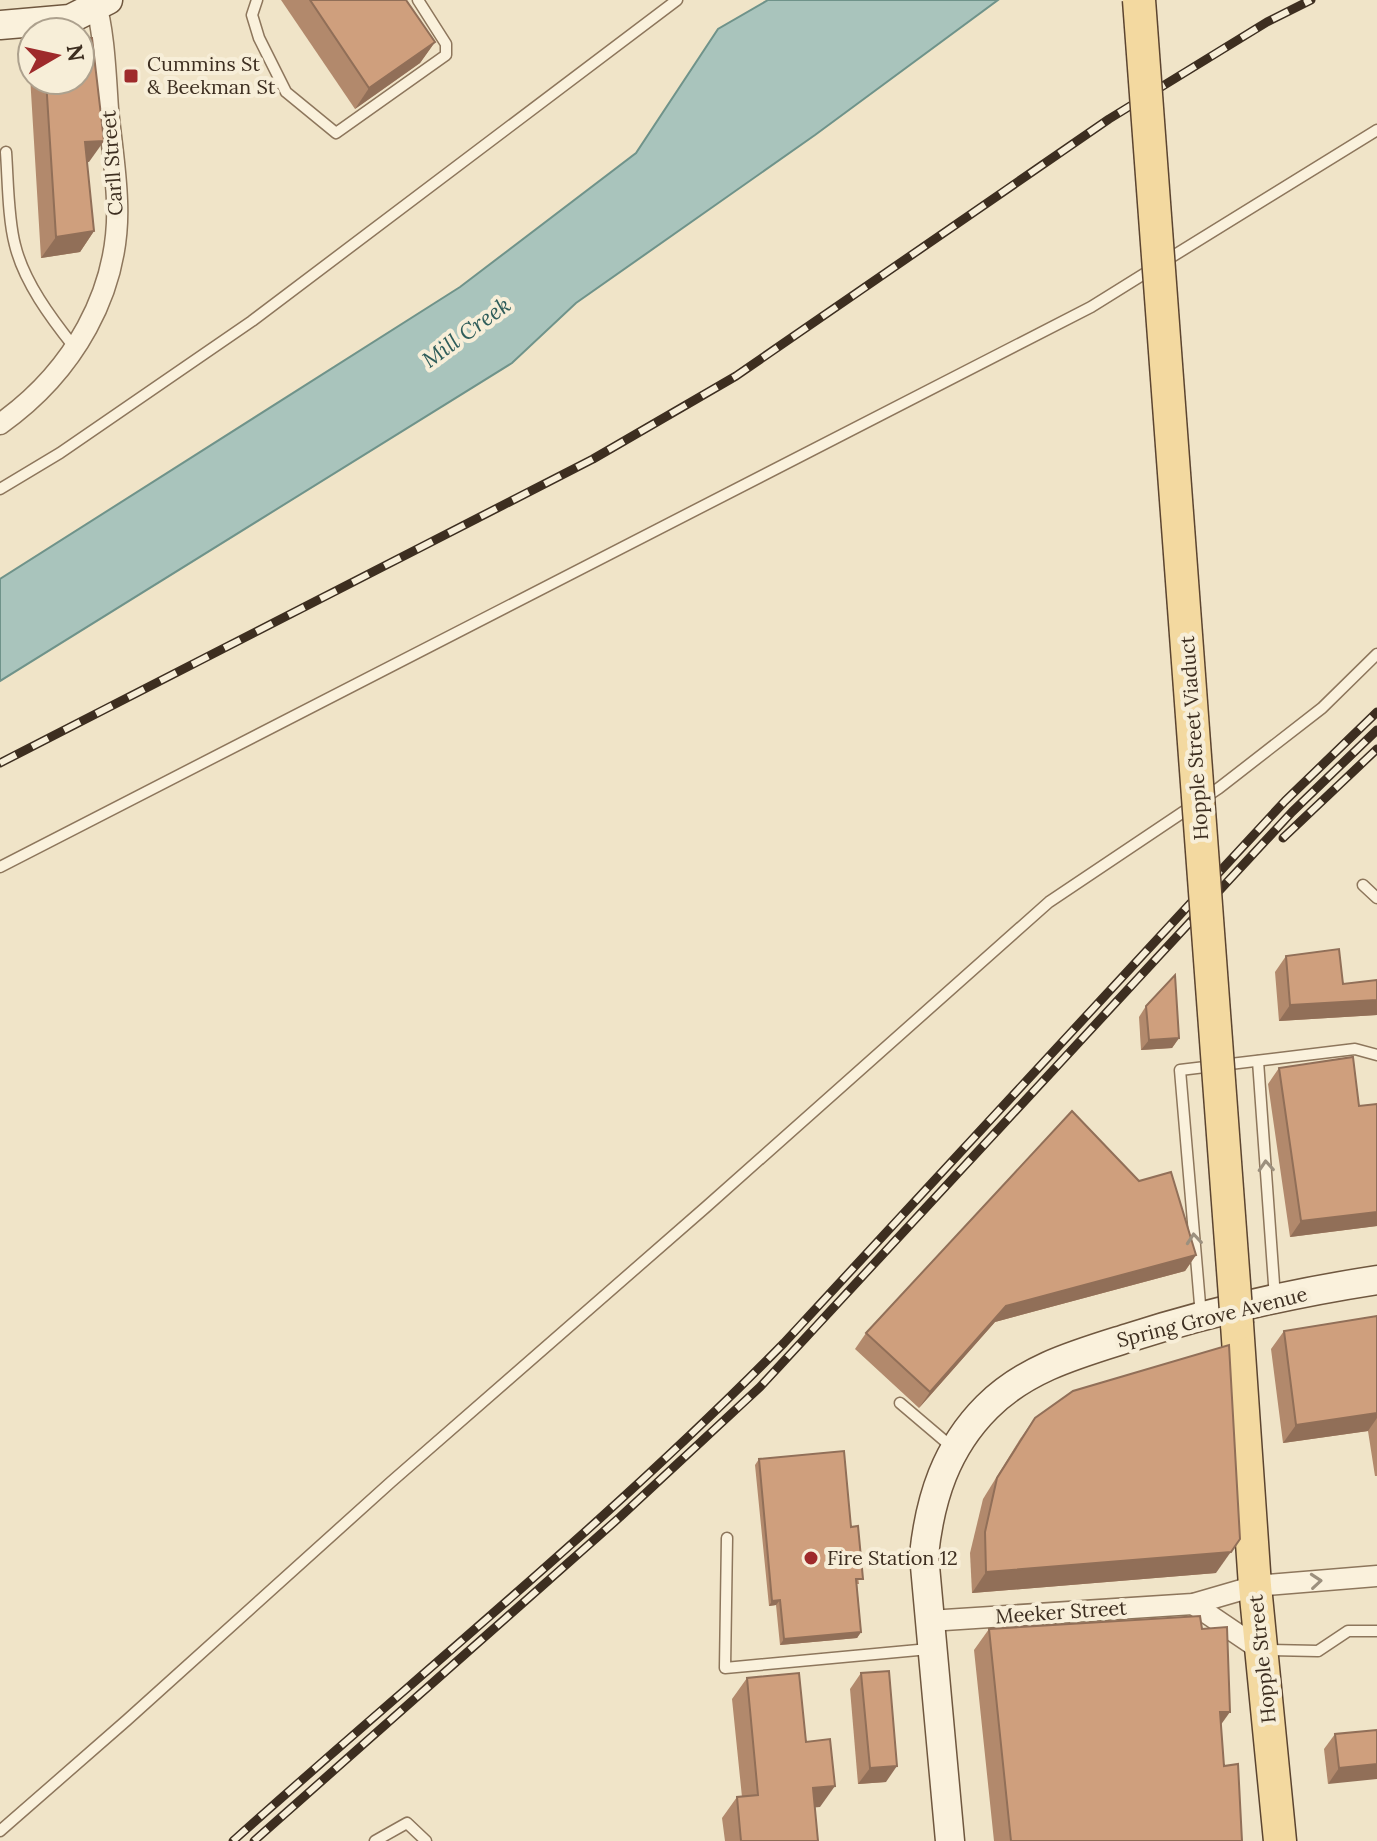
<svg xmlns="http://www.w3.org/2000/svg" width="1377" height="1841" viewBox="0 0 1377 1841" font-family="Lora,serif">
	<style>
		.water { fill: #a9c4bc; stroke: #6f938a; stroke-width: 2 }
		.lines { fill: none; stroke-linecap: round; stroke-linejoin: round }
		.service-casing { stroke: #8d765c; stroke-width: 13 }
		.minor-casing { stroke: #8d765c; stroke-width: 23 }
		.secondary-casing { stroke: #6f573f; stroke-width: 31 }
		.primary-casing { stroke: #5b4430; stroke-width: 35 }
		.service { stroke: #faf1dc; stroke-width: 10 }
		.minor { stroke: #faf1dc; stroke-width: 20 }
		.secondary { stroke: #faf1dc; stroke-width: 28 }
		.primary { stroke: #f3d9a0; stroke-width: 32 }
		.rail-casing { stroke: #3d2e20; stroke-width: 9 }
		.rail { stroke: #f7eed8; stroke-width: 6; stroke-dasharray: 18; stroke-linecap: butt }
		.primary-bridge-casing { stroke: #5b4430; stroke-width: 35; stroke-linecap: butt }
		.primary-bridge { stroke: #f3d9a0; stroke-width: 32 }
		.wall { fill: #b2896c }
		.shaded-wall { fill: #916f58 }
		.building { fill: #cf9f7d; stroke: #916f58; stroke-width: 2 }
		.oneway { stroke: #9c907e }
		.poi-dot { fill: #9e2a2b; stroke: #f7eed8; stroke-width: 3 }
		.labels { text-anchor: middle; stroke-width: 8; stroke-linejoin: round; paint-order: stroke }
		.poi-label { font-size: 20px; fill: #3d2e20; stroke: #f7eed8; text-anchor: start }
		.street-label { font-size: 20px; fill: #3d2e20; stroke: #f7eed8 }
		.water-label { font-size: 22px; font-style: italic; fill: #2f5d5a; stroke: #f7eed8 }
	</style>
	<rect width="100%" height="100%" fill="#f0e4c8"/>
	<path class="water" d="M768 0H998L815 135 576 303 512 363 0 681V579L460 287 636 153 718 29Z"/>
	<g class="lines">
		<defs>
			<g id="service">
				<path d="M257 0 252 15 259 38 286 92 336 133 446 55V44L418 0"/>
				<path d="M6 152C8 180 8 219 15 245 24 282 51 318 74 347"/>
				<path d="M1165 261 1377 130"/>
				<path d="M0 489 60 453 252 321 677 0"/>
				<path d="M0 867 1091 307 1152 269"/>
				<path d="M1363 885 1377 898"/>
				<path d="M1258 1061 1275 1298"/>
				<path d="M1201 1316 1180 1070 1355 1049 1377 1055"/>
				<path d="M900 1403 953 1448"/>
				<path d="M727 1538 725 1668 929 1649"/>
				<path d="M1265 1650 1318 1651 1348 1631H1377"/>
				<path d="M0 1831 127 1720 391 1482 706 1207 1049 902 1219 788 1322 708 1377 654"/>
				<path d="M375 1841 407 1823 426 1841"/>
			</g>
			<g id="minor">
				<path d="M0 424C72 373 121 292 117 201 116 170 111 140 108 109 106 81 104 24 94 0"/>
				<path d="M1193 1604 1261 1650"/>
				<path d="M929 1621 1193 1604 1255 1586 1377 1576"/>
			</g>
			<g id="secondary">
				<path d="M0 25 70 19 108 0"/>
				<path d="M950 1841 924 1555C930 1498 946 1448 987 1407 1026 1368 1077 1354 1128 1338 1209 1312 1293 1293 1377 1280"/>
			</g>
			<path id="primary" d="M1237 1324 1255 1586 1280 1841"/>
		</defs>
		<use href="#service" class="service-casing"/>
		<use href="#minor" class="minor-casing"/>
		<use href="#secondary" class="secondary-casing"/>
		<use href="#primary" class="primary-casing"/>
		<use href="#service" class="service"/>
		<use href="#minor" class="minor"/>
		<use href="#secondary" class="secondary"/>
		<use href="#primary" class="primary"/>
		<defs>
			<g id="rail">
				<path d="M0 763 593 459 736 376 1109 119 1267 22 1311 0"/>
				<path d="M1283 838 1377 749"/>
				<path d="M233 1841C417 1676 611 1519 784 1343L1285 801 1377 712"/>
				<path d="M254 1841 620 1517 760 1387 1292 812 1377 730"/>
			</g>
		</defs>
		<use href="#rail" class="rail-casing"/>
		<use href="#rail" class="rail"/>
		<defs>
			<path id="primary-bridge" d="M1139 0 1237 1324"/>
		</defs>
		<use href="#primary-bridge" class="primary-bridge-casing"/>
		<use href="#primary-bridge" class="primary-bridge"/>
	</g>
	<g class="wall">
		<path d="M281 0H406L435 42 420 63 355 109Z"/>
		<path d="M32 54V80H80L89 162H87L94 231 80 252 41 258 29 59Z"/>
		<path d="M1286 956 1343 984 1377 980V1015L1279 1021 1275 972Z"/>
		<path d="M1146 1006 1179 1038 1172 1048 1141 1050 1139 1017Z"/>
		<path d="M1279 1068 1359 1106 1377 1104V1226L1290 1237 1268 1084Z"/>
		<path d="M1196 1255 1185 1271 995 1322 919 1408 855 1349 866 1333Z"/>
		<path d="M1377 1316V1476H1375L1368 1431 1283 1443 1271 1349 1284 1331Z"/>
		<path d="M1035 1418 1216 1573 972 1593 970 1553 983 1499 1020 1439Z"/>
		<path d="M759 1459 851 1527 859 1584H857L861 1632 857 1638 780 1645 776 1605 769 1606 755 1465Z"/>
		<path d="M989 1629 1221 1725 1224 1766 1242 1841H994L974 1650Z"/>
		<path d="M861 1673 886 1782 858 1784 850 1689Z"/>
		<path d="M747 1678 806 1742 820 1807H815L818 1841H725L722 1818 737 1797H742L732 1699Z"/>
		<path d="M1377 1730 1328 1784 1324 1749 1335 1734Z"/>
	</g>
	<g class="shaded-wall">
		<path d="M435 42 420 63 355 109 369 88Z"/>
		<path d="M104 141 89 162 70 163 85 142Z"/>
		<path d="M94 231 80 252 41 258 56 237Z"/>
		<path d="M1377 1000V1015L1279 1021 1290 1005Z"/>
		<path d="M1179 1038 1172 1048 1141 1050 1149 1040Z"/>
		<path d="M1377 1212V1226L1290 1237 1301 1221Z"/>
		<path d="M1196 1255 1185 1271 995 1322 919 1408 930 1392 1006 1306Z"/>
		<path d="M1377 1413V1418L1368 1431 1283 1443 1296 1425Z"/>
		<path d="M1240 1539 1216 1573 972 1593 986 1572Z"/>
		<path d="M780 1600 776 1605 769 1606 772 1601Z"/>
		<path d="M861 1632 857 1638 780 1645 784 1639Z"/>
		<path d="M1220 1712H1230L1215 1733Z"/>
		<path d="M1377 1764V1779L1328 1784 1339 1768Z"/>
		<path d="M897 1766 886 1782 858 1784 870 1768Z"/>
		<path d="M835 1786 820 1807 798 1809 813 1788Z"/>
	</g>
	<g class="building">
		<path d="M310 0H406L435 42 369 88Z"/>
		<path d="M80 38H92L104 141 85 142 94 231 56 237 46 80H80Z"/>
		<path d="M1339 949 1343 984 1377 980V1000L1290 1005 1286 956Z"/>
		<path d="M1175 975 1179 1038 1149 1040 1146 1006Z"/>
		<path d="M1353 1057 1359 1106 1377 1104V1212L1301 1221 1279 1068Z"/>
		<path d="M1072 1111 1139 1181 1171 1172 1196 1255 1006 1306 930 1392 866 1333Z"/>
		<path d="M1377 1316V1413L1296 1425 1284 1331Z"/>
		<path d="M1229 1345 1240 1539 1231 1552 986 1572 985 1532 997 1478 1035 1418 1073 1391Z"/>
		<path d="M844 1451 851 1527 858 1526 863 1579H856L861 1632 784 1639 780 1600 772 1601 759 1459Z"/>
		<path d="M1200 1616 1202 1629 1227 1627 1230 1712H1220L1224 1766 1238 1764 1242 1841H1011L989 1629Z"/>
		<path d="M889 1671 897 1766 870 1768 861 1673Z"/>
		<path d="M799 1673 806 1742 830 1739 835 1786 813 1788 818 1841H741L737 1797 758 1795 747 1678Z"/>
		<path d="M1377 1730V1764L1339 1768 1335 1734Z"/>
	</g>
	<defs><path id="oneway-chevron" d="M-2-3.5L2.5 0L-2 3.5" fill="none" stroke-width="1.6" stroke-linecap="round" stroke-linejoin="round" transform="scale(2)"/></defs>
	<g class="oneway">
		<use href="#oneway-chevron" transform="translate(1266 1166) rotate(-94)"/>
		<use href="#oneway-chevron" transform="translate(1194 1239) rotate(-95)"/>
		<use href="#oneway-chevron" transform="translate(1316 1581) rotate(-5)"/>
	</g>
	<g class="poi-dot">
		<rect x="123" y="68" width="16" height="16" rx="4"/>
		<circle cx="811" cy="1558" r="8"/>
	</g>
	<g class="labels">
		<g class="poi-label">
			<text x="147" y="71">Cummins St<tspan x="147" dy="23">&amp; Beekman St</tspan></text>
			<text x="827" y="1565">Fire Station 12</text>
		</g>
		<g class="street-label">
			<text transform="translate(112 163) rotate(-94)" y="7">Carll Street</text>
			<text transform="translate(1194 738) rotate(-94)" y="7">Hopple Street Viaduct</text>
			<text transform="translate(1212 1317) rotate(-14)" y="7">Spring Grove Avenue</text>
			<text transform="translate(1061 1612) rotate(-4)" y="7">Meeker Street</text>
			<text transform="translate(1262 1659) rotate(-96)" y="7">Hopple Street</text>
		</g>
		<g class="water-label">
			<text transform="translate(466 332) rotate(-36)" y="8">Mill Creek</text>
		</g>
	</g>
	<g transform="translate(56 56) rotate(81)"><circle r="38" fill="#f7eed8" stroke="#ada18e" stroke-width="2"/>
	<path d="M0-6L14 30L0 20L-14 30Z" fill="#9e2a2b"/>
	<text y="-12" font-size="22" font-weight="bold" text-anchor="middle" fill="#3d2e20">N</text>
	</g>
</svg>
